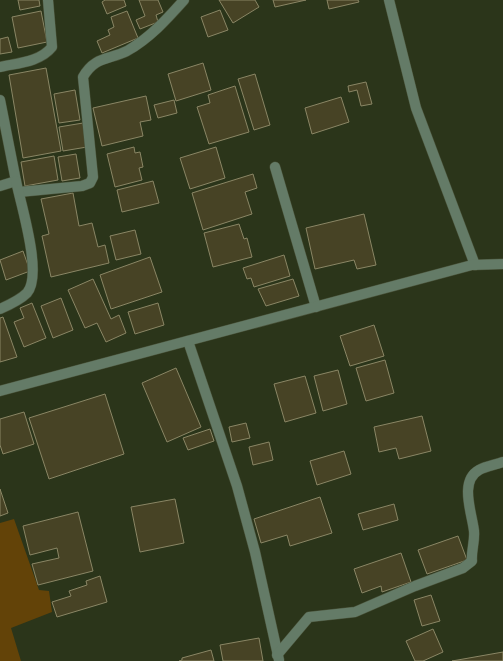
<svg xmlns="http://www.w3.org/2000/svg" width="503" height="661" viewBox="0 0 503 661" font-family="'IBM Plex Sans',sans-serif">
	<style>
		.green { fill: #634308 }
		.building { fill: #474325; stroke: #8a8665 }
		.lines { fill: none; stroke-linecap: round; stroke-linejoin: round }
		.minor-casing { stroke: #495239; stroke-width: 11 }
		.minor { stroke: #647b67; stroke-width: 10 }
	</style>
	<rect width="100%" height="100%" fill="#2b351a"/>
	<path class="green" d="M14 519 39 590 49 591 52 612 11 628 21 661H0V523Z"/>
	<g class="building">
		<path d="M18 0H39L40 6 20 10Z"/>
		<path d="M105 0H124L126 6 107 14 102 2Z"/>
		<path d="M139 0H158L163 12 156 15 158 22 140 29 136 20 145 16Z"/>
		<path d="M219 0H255L259 7 233 23Z"/>
		<path d="M273 0H306L275 7Z"/>
		<path d="M327 0H358L359 2 329 9Z"/>
		<path d="M220 10 228 30 208 37 201 17Z"/>
		<path d="M41 11 47 42 18 48 12 17Z"/>
		<path d="M127 11 138 38 102 53 97 41 110 35 108 30 114 27 111 17Z"/>
		<path d="M8 37 12 52 0 54V39Z"/>
		<path d="M203 63 211 90 176 101 168 74Z"/>
		<path d="M46 68 61 151 23 158 9 75Z"/>
		<path d="M255 74 270 125 254 130 238 79Z"/>
		<path d="M366 82 372 104 361 106 357 90 349 92 348 86Z"/>
		<path d="M235 86 249 132 209 144 197 107 210 103 208 95Z"/>
		<path d="M75 90 80 120 59 123 54 94Z"/>
		<path d="M146 96 151 120 140 122 143 136 102 146 93 108Z"/>
		<path d="M341 97 349 122 312 134 305 108Z"/>
		<path d="M174 100 177 113 158 118 154 105Z"/>
		<path d="M83 123 87 147 63 151 59 127Z"/>
		<path d="M134 147 135 153 140 152 143 167 139 168 142 180 115 187 107 154Z"/>
		<path d="M216 147 225 178 190 189 180 158Z"/>
		<path d="M76 154 80 178 62 181 58 157Z"/>
		<path d="M54 156 58 180 25 186 21 162Z"/>
		<path d="M253 174 257 188 245 192 252 214 203 230 192 193Z"/>
		<path d="M153 181 159 203 122 212 117 190Z"/>
		<path d="M73 193 79 226 92 223 98 247 105 245 109 263 51 277 42 236 49 234 41 199Z"/>
		<path d="M364 214 376 265 357 269 354 260 315 269 306 228Z"/>
		<path d="M239 224 244 239 247 238 252 257 213 267 204 233Z"/>
		<path d="M135 230 141 254 116 260 110 236Z"/>
		<path d="M23 251 30 271 6 280 0 260Z"/>
		<path d="M284 255 290 276 254 287 251 278 247 279 243 268Z"/>
		<path d="M150 257 162 292 111 309 100 275Z"/>
		<path d="M93 279 111 319 119 315 126 333 106 342 97 323 85 328 68 290Z"/>
		<path d="M293 279 299 296 266 306 258 289Z"/>
		<path d="M61 298 73 330 53 338 41 306Z"/>
		<path d="M32 303 46 338 24 347 14 322 24 318 20 308Z"/>
		<path d="M158 303 164 325 135 334 128 312Z"/>
		<path d="M3 317 17 357 0 362V318Z"/>
		<path d="M374 325 384 356 350 366 340 336Z"/>
		<path d="M385 360 394 393 366 401 356 368Z"/>
		<path d="M176 368 201 427 167 442 142 383Z"/>
		<path d="M338 370 347 404 323 411 314 376Z"/>
		<path d="M305 376 316 413 285 422 274 384Z"/>
		<path d="M105 394 124 454 49 479 29 418Z"/>
		<path d="M24 412 34 444 3 454 0 445V419Z"/>
		<path d="M422 416 431 451 399 459 396 448 379 452 374 427Z"/>
		<path d="M246 423 250 438 232 442 229 427Z"/>
		<path d="M210 429 214 441 188 450 183 438Z"/>
		<path d="M269 442 273 460 253 465 249 447Z"/>
		<path d="M344 451 351 474 317 485 310 461Z"/>
		<path d="M0 489 8 513 0 516Z"/>
		<path d="M320 497 332 533 290 546 287 535 261 543 254 519Z"/>
		<path d="M175 499 184 543 140 552 131 507Z"/>
		<path d="M394 504 398 520 363 530 358 514Z"/>
		<path d="M78 512 93 571 38 585 32 564 59 558 57 548 30 555 23 526Z"/>
		<path d="M458 536 467 560 427 574 418 550Z"/>
		<path d="M401 553 411 582 382 592 381 586 362 593 354 569Z"/>
		<path d="M100 576 107 602 57 617 52 602 71 596 69 591 87 585 86 581Z"/>
		<path d="M431 595 440 621 422 626 414 600Z"/>
		<path d="M433 629 443 652 423 661H415L406 641Z"/>
		<path d="M259 638 263 661H223L220 645Z"/>
		<path d="M211 650 214 661H179L182 660V658Z"/>
		<path d="M503 652V661H452Z"/>
	</g>
	<g class="lines">
		<defs>
			<g id="minor">
				<path d="M389 0 416 108 475 265"/>
				<path d="M0 67C18 63 40 62 52 47L48 0"/>
				<path d="M0 100 16 181 0 186"/>
				<path d="M275 167 316 307"/>
				<path d="M19 192 82 186 90 183 93 177 83 77C95 56 109 60 127 51 150 38 167 19 184 0"/>
				<path d="M0 309C9 305 20 300 27 293 43 275 21 205 16 181"/>
				<path d="M188 341 237 486 255 552 279 660"/>
				<path d="M0 391 472 265 503 264"/>
				<path d="M277 655 309 617 355 612 415 586 463 568 472 561C471 551 475 542 474 531 472 513 459 481 479 470 486 466 495 465 503 462"/>
			</g>
		</defs>
		<use href="#minor" class="minor-casing"/>
		<use href="#minor" class="minor"/>
	</g>
</svg>
